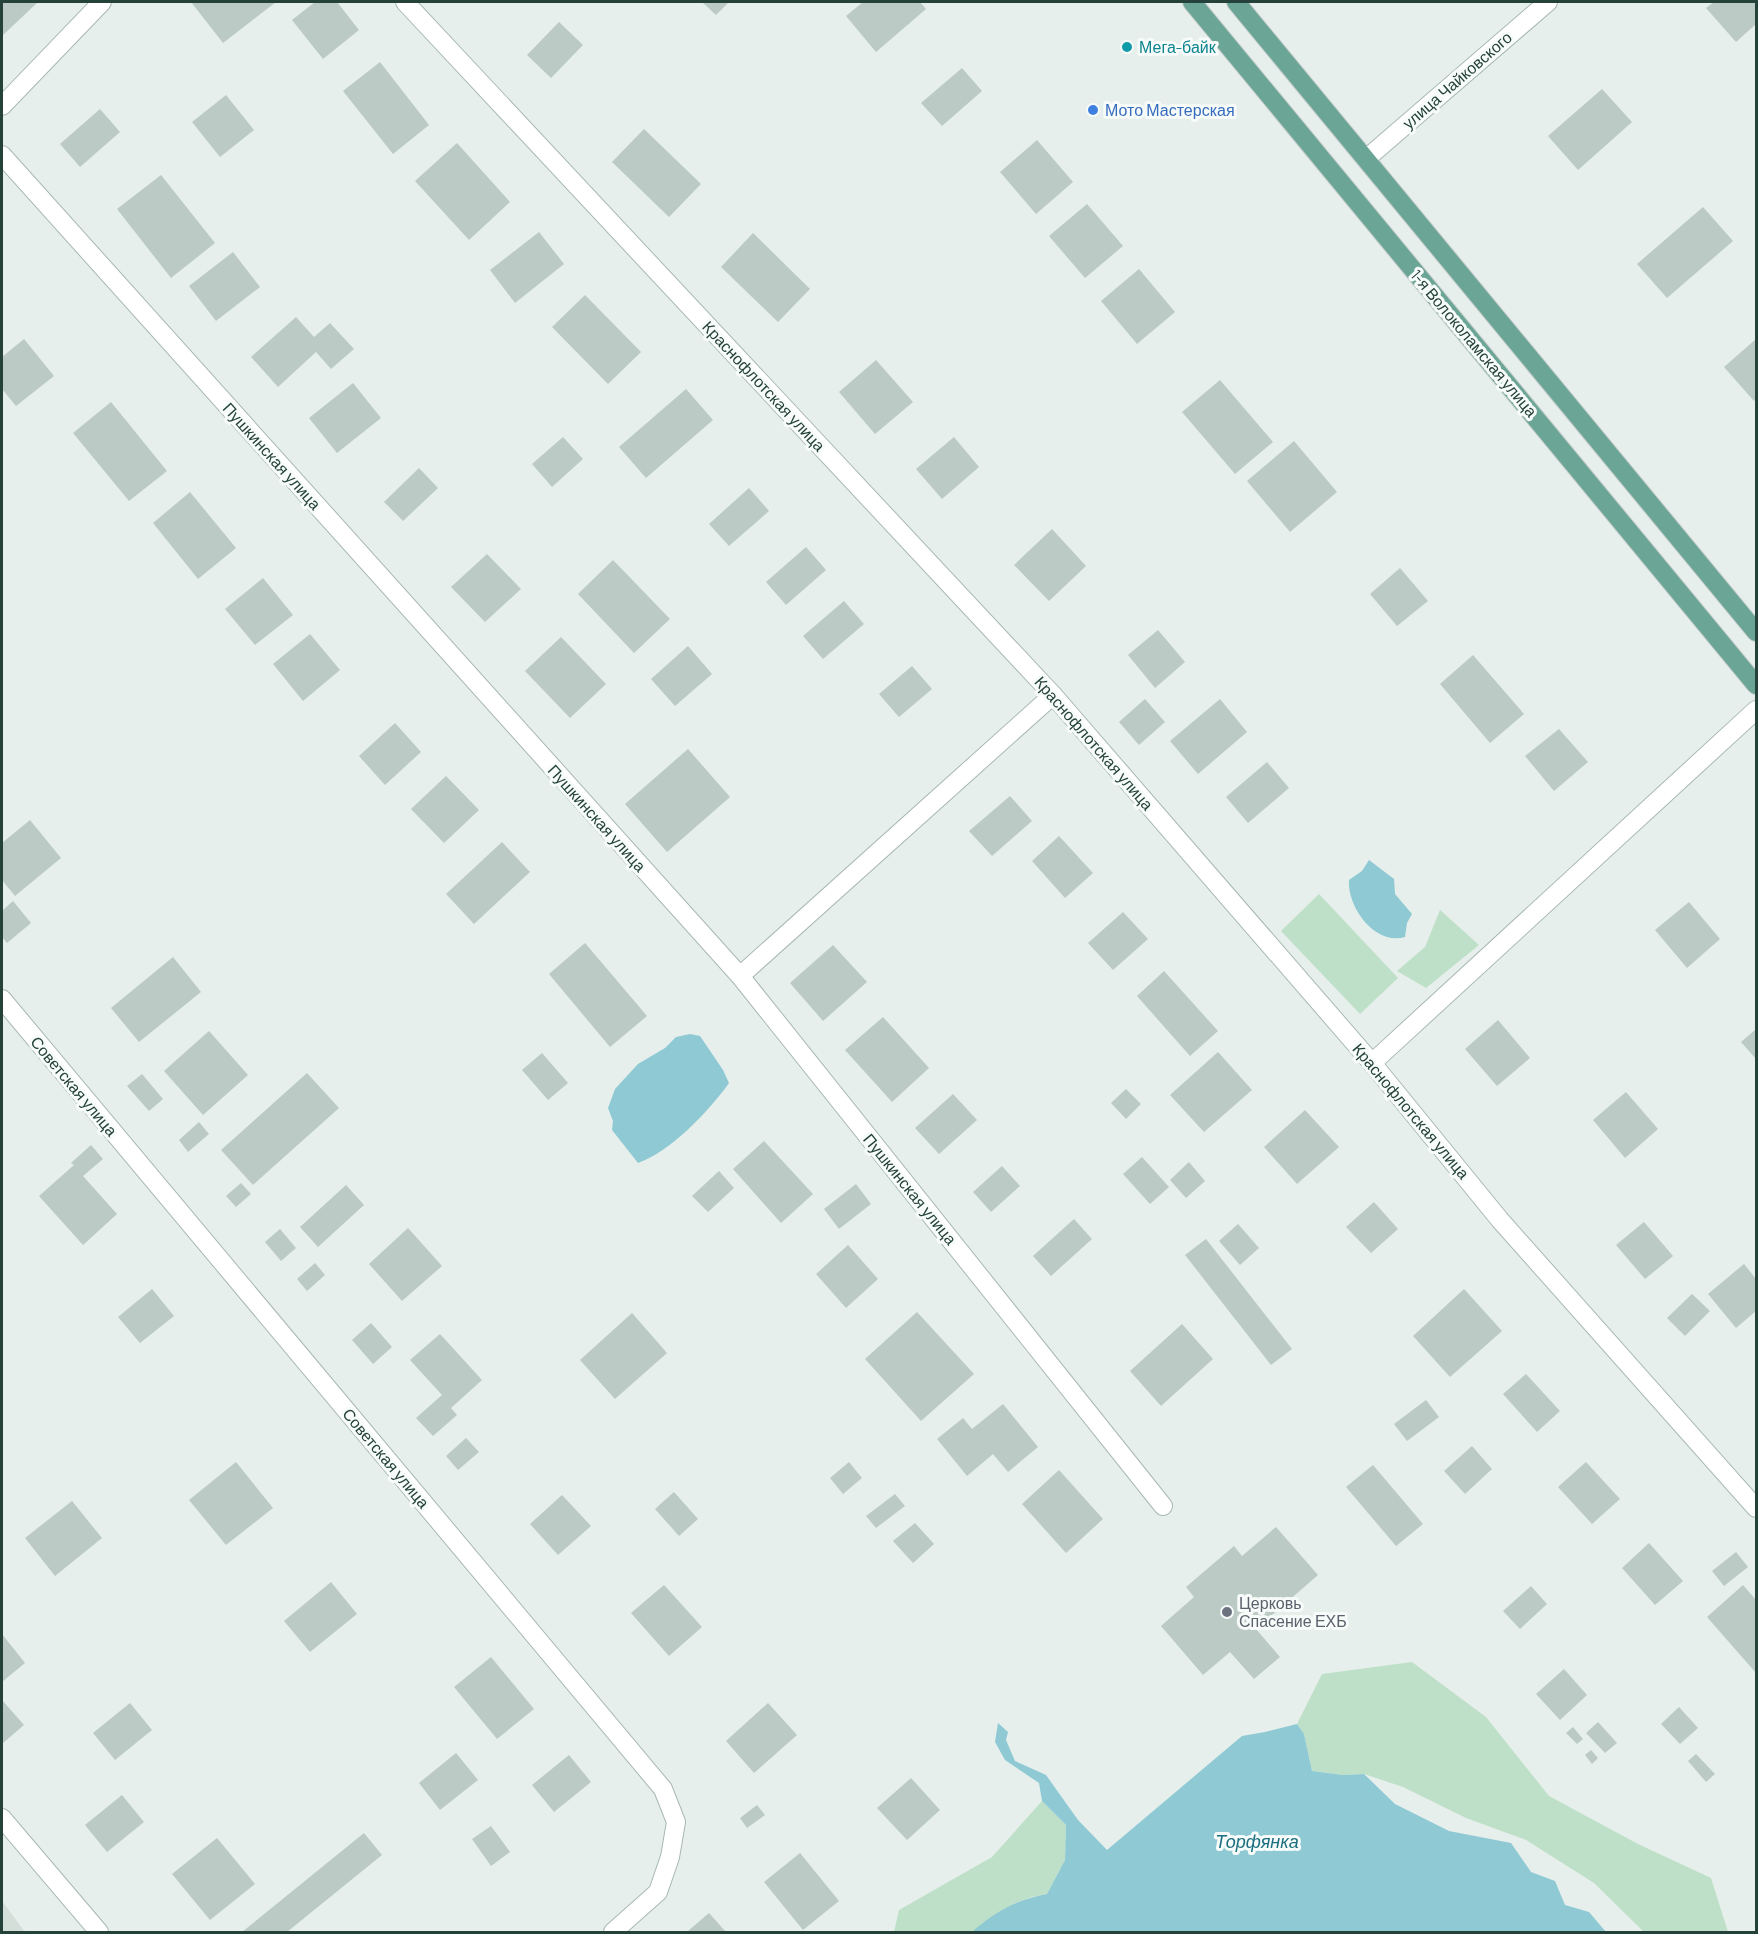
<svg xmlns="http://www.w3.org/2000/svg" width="1758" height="1934" viewBox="0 0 1758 1934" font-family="Barlow,sans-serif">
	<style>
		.built { fill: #d4dfda }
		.green { fill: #bfe0c8 }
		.water { fill: #8ec9d4 }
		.building { fill: #bbcac4 }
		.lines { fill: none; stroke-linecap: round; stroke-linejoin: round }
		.minor-casing { stroke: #a8b8b2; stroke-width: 20 }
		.major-casing { stroke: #c2cac8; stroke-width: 20 }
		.minor { stroke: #fff; stroke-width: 18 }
		.major { stroke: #6aa596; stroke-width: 18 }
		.culture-dot { fill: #0f9aa8; stroke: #f7fbf9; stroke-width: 2 }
		.shop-dot { fill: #3f7fe0; stroke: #f7fbf9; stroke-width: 2 }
		.worship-dot { fill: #6b7280; stroke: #f7fbf9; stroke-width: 2 }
		.labels { text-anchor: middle; stroke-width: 6; stroke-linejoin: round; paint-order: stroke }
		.culture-label { font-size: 16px; fill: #0d838f; stroke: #f7fbf9; text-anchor: start }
		.street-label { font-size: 16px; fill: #24423a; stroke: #f7fbf9 }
		.shop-label { font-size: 16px; fill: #366cbe; stroke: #f7fbf9; text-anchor: start }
		.worship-label { font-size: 16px; fill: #5b616d; stroke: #f7fbf9; text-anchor: start }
		.water-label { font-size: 18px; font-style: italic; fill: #1c6f80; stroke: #f7fbf9 }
	</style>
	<rect width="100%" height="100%" fill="#e6efeb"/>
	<path class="built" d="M2 1901 25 1932H2Z"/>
	<g class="green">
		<path d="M1319 894 1398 978 1360 1014 1281 931Z"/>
		<path d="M1440 910 1479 945 1426 988 1397 971 1425 947Z"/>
		<path d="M1412 1662 1486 1717 1549 1796 1638 1844 1711 1878 1728 1932H1644L1594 1883 1526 1840 1466 1818 1403 1787 1364 1774 1343 1775 1312 1771 1304 1734 1297 1724 1322 1674Z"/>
		<path d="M1042 1801 1066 1825 1065 1860 1047 1894C1015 1899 997 1912 973 1932H894L899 1910 992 1857Z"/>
	</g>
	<g class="water">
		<path d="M1369 860 1394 879 1395 894 1412 914 1407 923 1405 937C1375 946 1347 907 1349 880L1362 871Z"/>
		<path d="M690 1034 700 1036 723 1070 729 1083C709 1111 670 1152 638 1163L612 1130 613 1121 608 1108 615 1089 638 1064 665 1048 676 1037Z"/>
		<path d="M998 1723 1008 1732 1006 1740 1015 1761 1046 1775 1078 1820 1107 1850 1242 1736 1265 1732 1297 1724 1304 1734 1312 1771 1343 1775 1364 1774 1395 1804 1449 1831 1511 1843 1531 1872 1555 1881 1565 1905 1589 1912 1606 1932H972C996 1911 1016 1900 1047 1894L1065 1860 1066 1825 1042 1801 1039 1783 1005 1760 995 1742Z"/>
	</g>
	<g class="building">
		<path d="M2 2H38L2 36Z"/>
		<path d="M191 2H276L223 43Z"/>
		<path d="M315 2H337L359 30 323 59 292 20Z"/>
		<path d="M702 2H729L716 15Z"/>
		<path d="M863 2H920L926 9 876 52 846 16Z"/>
		<path d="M1714 2H1756V24L1736 42 1706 8Z"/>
		<path d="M559 22 583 45 551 78 527 55Z"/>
		<path d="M380 62 429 125 393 154 343 91Z"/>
		<path d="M962 68 982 91 942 126 921 103Z"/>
		<path d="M1602 89 1632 122 1578 170 1548 136Z"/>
		<path d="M226 95 254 130 220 157 192 122Z"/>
		<path d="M100 109 120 132 80 167 60 144Z"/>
		<path d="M644 129 701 184 669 217 612 162Z"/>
		<path d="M1037 140 1073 182 1036 214 1000 172Z"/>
		<path d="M457 143 510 202 469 240 415 181Z"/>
		<path d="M161 175 215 243 171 278 117 209Z"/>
		<path d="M1087 204 1123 246 1085 278 1049 236Z"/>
		<path d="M1703 207 1733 241 1667 298 1637 264Z"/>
		<path d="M539 232 564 264 515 303 490 270Z"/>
		<path d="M753 233 810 289 778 322 721 267Z"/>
		<path d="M233 252 260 287 216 321 189 286Z"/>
		<path d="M1139 269 1175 312 1137 344 1101 301Z"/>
		<path d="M585 295 641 352 608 384 552 327Z"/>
		<path d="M296 317 314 337 330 323 354 349 331 369 316 352 278 387 251 357Z"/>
		<path d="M24 339 54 376 16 406 2 389V357Z"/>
		<path d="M1756 339V399L1754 401 1724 367Z"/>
		<path d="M876 360 913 402 875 434 839 392Z"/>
		<path d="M1220 380 1273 442 1235 474 1182 412Z"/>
		<path d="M353 383 381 418 337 453 309 418Z"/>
		<path d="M686 389 713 420 646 478 619 447Z"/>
		<path d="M111 402 167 471 129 501 73 433Z"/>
		<path d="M563 437 583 459 552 487 532 464Z"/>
		<path d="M954 437 979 467 942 499 916 469Z"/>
		<path d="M1294 441 1337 492 1290 532 1247 481Z"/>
		<path d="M419 468 438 488 403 521 384 502Z"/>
		<path d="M749 488 769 511 729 546 709 524Z"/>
		<path d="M190 492 236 548 198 579 153 523Z"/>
		<path d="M1052 529 1086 566 1049 601 1014 565Z"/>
		<path d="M806 547 826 570 786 605 766 582Z"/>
		<path d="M487 554 521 589 485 622 451 587Z"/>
		<path d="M613 560 670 619 634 653 578 594Z"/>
		<path d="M1400 568 1428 601 1397 626 1370 594Z"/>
		<path d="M263 578 293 615 255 645 225 609Z"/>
		<path d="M844 601 864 624 823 659 803 636Z"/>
		<path d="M1158 630 1185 662 1155 688 1128 655Z"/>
		<path d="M310 634 340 670 303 701 273 664Z"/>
		<path d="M561 637 606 684 570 718 525 671Z"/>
		<path d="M688 646 712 674 675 706 651 679Z"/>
		<path d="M1473 655 1524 714 1490 743 1440 684Z"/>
		<path d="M912 666 932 689 899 717 879 694Z"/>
		<path d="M1145 699 1165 722 1139 745 1119 722Z"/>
		<path d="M1220 699 1247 732 1198 774 1170 741Z"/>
		<path d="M395 723 421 752 385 785 359 756Z"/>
		<path d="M1559 729 1588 762 1554 791 1525 756Z"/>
		<path d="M688 749 730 797 667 852 625 804Z"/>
		<path d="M1267 762 1289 788 1248 823 1226 797Z"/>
		<path d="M446 776 479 810 444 843 411 809Z"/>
		<path d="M1010 796 1032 821 992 856 969 831Z"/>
		<path d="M30 820 61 858 15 896 2 880V843Z"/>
		<path d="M1059 836 1093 873 1065 898 1032 861Z"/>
		<path d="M502 842 530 872 474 924 446 894Z"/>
		<path d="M13 901 31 923 7 943 2 937V911Z"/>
		<path d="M1689 902 1720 939 1687 968 1655 930Z"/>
		<path d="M1123 912 1148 939 1113 970 1088 943Z"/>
		<path d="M585 943 647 1016 610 1047 549 974Z"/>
		<path d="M833 945 867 982 823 1021 790 983Z"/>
		<path d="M173 957 201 992 139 1042 111 1008Z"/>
		<path d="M1164 971 1218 1031 1190 1056 1137 996Z"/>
		<path d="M883 1017 929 1068 892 1102 845 1050Z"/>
		<path d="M1498 1020 1530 1058 1497 1086 1465 1049Z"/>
		<path d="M1756 1029V1059L1741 1042Z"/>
		<path d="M209 1031 248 1075 203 1115 164 1071Z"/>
		<path d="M1218 1052 1252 1090 1204 1132 1170 1095Z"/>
		<path d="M542 1053 568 1083 548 1100 522 1070Z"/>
		<path d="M307 1073 339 1108 253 1185 221 1150Z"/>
		<path d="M142 1074 163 1099 149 1111 127 1086Z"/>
		<path d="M1126 1089 1141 1104 1126 1119 1111 1103Z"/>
		<path d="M1626 1092 1658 1129 1625 1158 1593 1120Z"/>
		<path d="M953 1094 977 1120 939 1154 915 1128Z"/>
		<path d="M1305 1110 1339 1147 1297 1184 1264 1147Z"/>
		<path d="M199 1122 209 1134 188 1152 179 1140Z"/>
		<path d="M764 1141 813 1194 781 1223 733 1169Z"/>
		<path d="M91 1145 103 1159 83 1176 117 1214 83 1245 39 1196 74 1165 71 1163Z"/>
		<path d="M1142 1157 1169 1187 1150 1204 1123 1174Z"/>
		<path d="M1189 1162 1205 1181 1186 1198 1170 1180Z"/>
		<path d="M1002 1166 1020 1186 991 1212 973 1192Z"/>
		<path d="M719 1171 734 1188 708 1212 692 1196Z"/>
		<path d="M241 1183 251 1194 236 1207 226 1196Z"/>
		<path d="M856 1184 871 1204 839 1229 824 1209Z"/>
		<path d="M346 1185 364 1205 318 1247 300 1227Z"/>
		<path d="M1374 1202 1398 1229 1371 1253 1346 1227Z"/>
		<path d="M1074 1219 1092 1239 1051 1276 1033 1256Z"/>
		<path d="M1644 1222 1673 1256 1645 1279 1616 1245Z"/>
		<path d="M1238 1224 1259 1248 1240 1265 1219 1241Z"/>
		<path d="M408 1228 442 1266 402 1301 369 1264Z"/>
		<path d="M280 1229 296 1248 281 1261 265 1242Z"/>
		<path d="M1206 1239 1292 1349 1271 1365 1185 1255Z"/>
		<path d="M848 1245 878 1279 846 1308 816 1274Z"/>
		<path d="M315 1263 325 1275 307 1291 297 1279Z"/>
		<path d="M1744 1264 1756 1279V1311L1736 1328 1708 1294Z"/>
		<path d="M152 1289 174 1316 140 1343 118 1317Z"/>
		<path d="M1464 1289 1502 1331 1450 1377 1413 1336Z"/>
		<path d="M1692 1294 1710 1311 1685 1336 1667 1318Z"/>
		<path d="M917 1312 974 1374 921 1421 865 1359Z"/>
		<path d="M632 1313 667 1353 615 1399 580 1360Z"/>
		<path d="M371 1323 392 1347 373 1364 352 1340Z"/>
		<path d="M1182 1324 1213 1359 1161 1406 1130 1371Z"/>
		<path d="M440 1334 482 1380 451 1408 457 1415 433 1436 416 1418 442 1395 410 1360Z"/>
		<path d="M1526 1374 1560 1411 1537 1432 1503 1394Z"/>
		<path d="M1426 1400 1439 1417 1407 1441 1394 1424Z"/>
		<path d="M1003 1404 1038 1447 1008 1472 993 1454 967 1476 937 1439 963 1418 972 1429Z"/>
		<path d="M466 1438 479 1452 458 1470 446 1456Z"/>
		<path d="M1472 1446 1492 1469 1465 1494 1444 1471Z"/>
		<path d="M236 1462 273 1508 226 1545 189 1500Z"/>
		<path d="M849 1462 862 1478 843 1494 830 1478Z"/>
		<path d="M1586 1462 1620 1499 1592 1524 1558 1487Z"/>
		<path d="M1373 1465 1423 1524 1396 1546 1346 1487Z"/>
		<path d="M1059 1470 1103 1519 1066 1553 1022 1504Z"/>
		<path d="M674 1492 698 1519 679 1536 655 1509Z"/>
		<path d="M895 1494 905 1506 876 1528 866 1516Z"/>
		<path d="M562 1495 591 1526 558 1555 530 1524Z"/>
		<path d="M72 1501 102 1538 55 1576 25 1538Z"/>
		<path d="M915 1523 934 1544 913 1563 893 1541Z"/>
		<path d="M1276 1527 1318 1575 1256 1629 1280 1657 1254 1679 1230 1652 1203 1675 1161 1626 1194 1597 1186 1587 1234 1546 1242 1556Z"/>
		<path d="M1649 1543 1683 1581 1655 1605 1622 1568Z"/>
		<path d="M1736 1552 1748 1567 1724 1586 1712 1571Z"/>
		<path d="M331 1582 357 1614 310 1652 284 1621Z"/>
		<path d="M664 1585 702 1627 669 1656 631 1613Z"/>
		<path d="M1743 1585 1756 1600V1673L1707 1617Z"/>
		<path d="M1531 1586 1547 1604 1520 1629 1503 1611Z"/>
		<path d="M2 1634 25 1663 2 1682Z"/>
		<path d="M491 1657 534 1709 497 1739 454 1687Z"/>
		<path d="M1564 1669 1587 1695 1560 1720 1536 1694Z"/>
		<path d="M2 1700 24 1725 3 1743 2 1742Z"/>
		<path d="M130 1703 152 1730 115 1760 93 1733Z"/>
		<path d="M768 1703 797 1735 754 1773 726 1741Z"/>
		<path d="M1679 1707 1698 1728 1680 1744 1661 1724Z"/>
		<path d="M1598 1722 1617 1743 1605 1753 1586 1733Z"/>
		<path d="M1573 1727 1583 1739 1577 1744 1566 1733Z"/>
		<path d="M1591 1750 1598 1758 1592 1764 1585 1755Z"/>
		<path d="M456 1753 478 1780 440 1810 419 1783Z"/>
		<path d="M1696 1754 1715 1774 1706 1782 1688 1761Z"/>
		<path d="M569 1755 591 1782 554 1812 532 1785Z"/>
		<path d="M911 1778 940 1810 907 1840 877 1808Z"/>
		<path d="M122 1795 144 1822 107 1852 85 1825Z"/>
		<path d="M757 1805 765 1815 747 1828 740 1818Z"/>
		<path d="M491 1826 510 1852 491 1866 472 1839Z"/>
		<path d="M364 1833 382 1855 287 1932H242Z"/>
		<path d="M217 1838 255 1884 210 1920 172 1874Z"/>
		<path d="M800 1853 839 1901 803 1930 764 1882Z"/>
		<path d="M709 1913 726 1932H690L688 1931Z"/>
	</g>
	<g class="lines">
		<defs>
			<g id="minor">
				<path d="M405 2 1053 695 1372 1063 1500 1220 1756 1508"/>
				<path d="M2 106 102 2"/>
				<path d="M2 155 740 976 1163 1506"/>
				<path d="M1366 159 1548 2"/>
				<path d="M740 976 1053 695"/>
				<path d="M2 999 663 1789 676 1822 670 1857 658 1892 613 1932"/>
				<path d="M1372 1063 1756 710"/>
				<path d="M2 1818 99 1932"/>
			</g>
			<g id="major">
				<path d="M1192 2 1756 685"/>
				<path d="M1236 2 1756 632"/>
			</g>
		</defs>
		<use href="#minor" class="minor-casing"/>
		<use href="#major" class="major-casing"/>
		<use href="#minor" class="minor"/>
		<use href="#major" class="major"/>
	</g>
	<circle class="culture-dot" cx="1127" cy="47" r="6"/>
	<circle class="shop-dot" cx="1093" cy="110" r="6"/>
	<circle class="worship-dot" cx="1227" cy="1612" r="6"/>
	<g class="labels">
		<g class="culture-label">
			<text x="1139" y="53">Мега-байк</text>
		</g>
		<g class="street-label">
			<text transform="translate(1457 80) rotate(-41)" y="6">улица Чайковского</text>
			<text transform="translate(1474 343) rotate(50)" y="6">1-я Волоколамская улица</text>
			<text transform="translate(764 386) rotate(47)" y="6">Краснофлотская улица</text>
			<text transform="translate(272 456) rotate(48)" y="6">Пушкинская улица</text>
			<text transform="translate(1094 743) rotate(49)" y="6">Краснофлотская улица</text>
			<text transform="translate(597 818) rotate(48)" y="6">Пушкинская улица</text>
			<text transform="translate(74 1086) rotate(50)" y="6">Советская улица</text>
			<text transform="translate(1411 1111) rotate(50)" y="6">Краснофлотская улица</text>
			<text transform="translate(910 1189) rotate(51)" y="6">Пушкинская улица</text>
			<text transform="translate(386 1458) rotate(50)" y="6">Советская улица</text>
		</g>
		<g class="shop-label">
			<text x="1105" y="116">Мото Мастерская</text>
		</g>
		<g class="worship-label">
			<text x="1239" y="1609">Церковь<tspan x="1239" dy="18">Спасение ЕХБ</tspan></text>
		</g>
		<g class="water-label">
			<text x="1257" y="1848">Торфянка</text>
		</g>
	</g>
	<rect width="1758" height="1934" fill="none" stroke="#24423a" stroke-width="6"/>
</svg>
